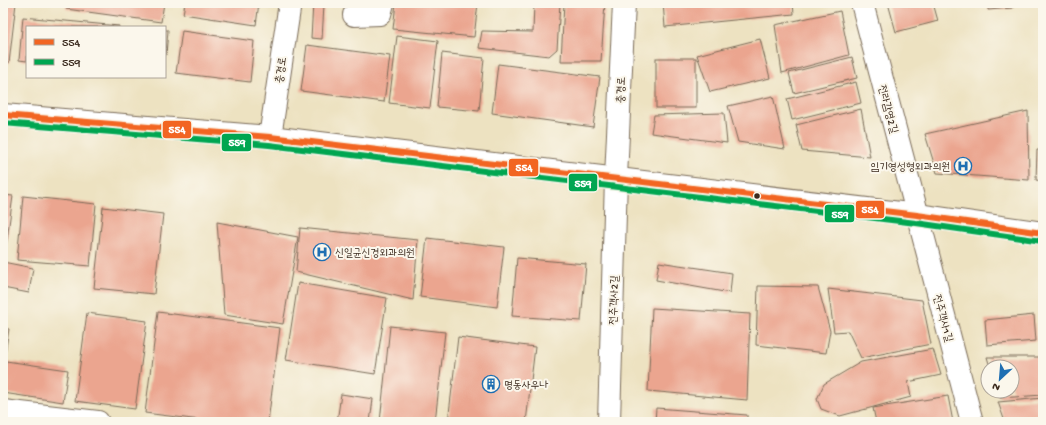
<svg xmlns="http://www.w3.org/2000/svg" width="1046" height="425" viewBox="0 0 1046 425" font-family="'Gochi Hand','Poor Story',sans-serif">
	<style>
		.building { fill: #eba58f }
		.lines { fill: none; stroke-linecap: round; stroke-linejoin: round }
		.minor-casing { stroke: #796a57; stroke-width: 24 }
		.minor { stroke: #fff; stroke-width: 22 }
		.bus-1-casing { stroke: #fbf7ec; stroke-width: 9 }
		.bus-2-casing { stroke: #fbf7ec; stroke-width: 9 }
		.bus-1 { stroke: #f26522; stroke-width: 6 }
		.bus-2 { stroke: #00a651; stroke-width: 6 }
		.bus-dot { fill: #3b2a1e; stroke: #fbf7ec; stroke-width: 1.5 }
		.labels { text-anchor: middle; stroke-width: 4; stroke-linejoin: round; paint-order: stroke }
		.street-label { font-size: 11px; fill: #3b2a1e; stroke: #fbf7ec }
		.poi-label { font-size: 11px; fill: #3b2a1e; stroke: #fbf7ec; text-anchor: start }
		.line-badge { stroke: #fbf7ec; stroke-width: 1.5 }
		.badge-label { font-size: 11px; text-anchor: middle; font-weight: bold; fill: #fff }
	</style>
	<rect width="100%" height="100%" fill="#fbf7ec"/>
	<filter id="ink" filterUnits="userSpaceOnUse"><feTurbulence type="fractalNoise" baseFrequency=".025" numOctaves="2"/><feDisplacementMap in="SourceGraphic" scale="8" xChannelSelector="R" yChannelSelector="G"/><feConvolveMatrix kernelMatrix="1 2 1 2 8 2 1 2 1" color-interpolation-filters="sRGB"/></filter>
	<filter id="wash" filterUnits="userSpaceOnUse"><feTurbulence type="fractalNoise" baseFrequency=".012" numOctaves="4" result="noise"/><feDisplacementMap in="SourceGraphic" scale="16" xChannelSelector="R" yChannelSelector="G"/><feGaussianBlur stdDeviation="0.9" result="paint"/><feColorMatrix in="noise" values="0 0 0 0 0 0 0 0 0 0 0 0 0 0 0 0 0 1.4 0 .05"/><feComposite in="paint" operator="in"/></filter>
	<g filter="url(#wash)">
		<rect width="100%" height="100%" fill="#ede2c1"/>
		<g id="blocks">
			<g class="building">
				<path d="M3 3H16L9 63 3 62Z"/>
				<path d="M67 3H164L161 22 66 9Z"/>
				<path d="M185 3H259L256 25 183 14Z"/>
				<path d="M313 3 324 5 322 39 311 38Z"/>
				<path d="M396 3H478L474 37 393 29Z"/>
				<path d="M534 3H560L557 49 549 56 479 48 482 31 533 32Z"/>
				<path d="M564 3H605L601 61H561Z"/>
				<path d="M663 3H793L794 14 665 27Z"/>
				<path d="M888 3H933L938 21 896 32Z"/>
				<path d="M988 3H1013V8L988 10Z"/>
				<path d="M840 11 849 55 782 73 775 25Z"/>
				<path d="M23 17 119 26V27H27V61L19 60Z"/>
				<path d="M165 30H168L166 55H165Z"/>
				<path d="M182 31 254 41 250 82 176 73Z"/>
				<path d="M397 36 438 41 430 108 389 103Z"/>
				<path d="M760 39 770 78 710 92 697 55Z"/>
				<path d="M307 45 390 56 384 102 301 91Z"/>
				<path d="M442 53 484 58 479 111 437 107Z"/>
				<path d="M852 57 857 78 794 93 789 73Z"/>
				<rect x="656" y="58" width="40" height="50"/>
				<path d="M498 64 600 77 593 127 492 113Z"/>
				<path d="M856 82 861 103 792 120 787 99Z"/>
				<path d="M773 96 785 149 738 142 728 106Z"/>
				<path d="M861 109 870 157 802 151 796 125Z"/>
				<path d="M1028 111 1029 180 937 173 925 134Z"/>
				<path d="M724 113 727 143 651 133 654 115Z"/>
				<path d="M1037 150H1043V181L1036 180Z"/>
				<path d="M3 195 13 196 5 254H3Z"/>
				<path d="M23 196 96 204 90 266 17 260Z"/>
				<path d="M103 207 163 214 154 294 94 288Z"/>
				<path d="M217 222 298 237 283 324 224 315Z"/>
				<path d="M300 228 418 240 413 300 296 272Z"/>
				<path d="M427 238 504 247 497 307 420 297Z"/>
				<path d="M517 258 586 264 581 321 512 316Z"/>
				<path d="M3 262 33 268 29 293 3 288Z"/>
				<path d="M659 262 732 273 730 293 656 280Z"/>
				<path d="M298 283 387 298 375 374 286 360Z"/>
				<path d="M758 286 818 287 830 331 826 353 756 345Z"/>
				<path d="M828 289 922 300 931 344 861 358 848 331 834 332Z"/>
				<path d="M652 308 750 314 747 400 648 391Z"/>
				<path d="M158 312 280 328 268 422H216L145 413Z"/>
				<path d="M87 313 147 321 135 409 75 401Z"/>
				<path d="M1034 315 1036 341 987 345 985 320Z"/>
				<path d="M1042 317H1043V344H1039Z"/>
				<path d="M390 326 445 332 435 422H380Z"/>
				<path d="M3 328 9 329 5 354H3Z"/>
				<path d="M458 337 535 347 526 422H448Z"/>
				<path d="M933 349 941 375 908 382 911 397 840 416 821 409 817 399 824 384 861 362Z"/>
				<path d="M987 357H1043V395L1000 398 998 391H1012V367H990Z"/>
				<path d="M6 361 68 370 63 402 3 393Z"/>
				<path d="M341 394 373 399 370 422H337Z"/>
				<path d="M948 396 953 422H876L873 408Z"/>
				<path d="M1043 398V422H1005L998 402Z"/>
				<path d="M656 408 747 415V422H655Z"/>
			</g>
		</g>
	</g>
	<g filter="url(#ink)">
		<use href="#blocks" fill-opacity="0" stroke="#796a57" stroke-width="1"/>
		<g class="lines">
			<defs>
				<g id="minor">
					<path d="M862 3 972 422"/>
					<path d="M354 15 380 14 383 3"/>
					<path d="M3 115 270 137 917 215 1043 233"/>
					<path d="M270 137 290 3"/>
					<path d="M3 411 98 422"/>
					<path d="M609 422 616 178 624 3"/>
				</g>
			</defs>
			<use href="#minor" class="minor-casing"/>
			<use href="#minor" class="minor"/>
			<defs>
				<path id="bus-1" d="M3 115 270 137 917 215 1043 233"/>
				<path id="bus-2" d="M3 123 269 145 916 223 1042 241"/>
			</defs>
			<use href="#bus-1" class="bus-1-casing"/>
			<use href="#bus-2" class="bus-2-casing"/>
			<use href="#bus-1" class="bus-1"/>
			<use href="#bus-2" class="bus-2"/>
		</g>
	</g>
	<defs>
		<symbol id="hospital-ring" viewBox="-11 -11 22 22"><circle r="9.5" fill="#fbf7ec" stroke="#1f6fb2" stroke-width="1.5"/><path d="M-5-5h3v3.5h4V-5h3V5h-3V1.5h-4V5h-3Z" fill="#1f6fb2"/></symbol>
		<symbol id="building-ring" viewBox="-11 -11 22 22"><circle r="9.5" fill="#fbf7ec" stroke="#1f6fb2" stroke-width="1.5"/><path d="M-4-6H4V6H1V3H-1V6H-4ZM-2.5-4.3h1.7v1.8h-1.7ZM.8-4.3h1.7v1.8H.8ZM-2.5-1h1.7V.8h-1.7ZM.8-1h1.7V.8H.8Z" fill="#1f6fb2"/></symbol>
	</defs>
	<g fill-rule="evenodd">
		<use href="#hospital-ring" x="953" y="156" width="20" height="20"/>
		<use href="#hospital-ring" x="312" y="242" width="20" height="20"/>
		<use href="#building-ring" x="481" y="374" width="20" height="20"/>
	</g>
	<circle class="bus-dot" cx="757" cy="196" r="3.5"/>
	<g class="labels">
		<g class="street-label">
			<text transform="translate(280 70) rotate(-82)" y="4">충경로</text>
			<text transform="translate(620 90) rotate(-88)" y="4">충경로</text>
			<text transform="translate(889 109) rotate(75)" y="4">전라감영2길</text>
			<text transform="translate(613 300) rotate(-88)" y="4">전주객사2길</text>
			<text transform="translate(944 318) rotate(75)" y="4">전주객사1길</text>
		</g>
		<g class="poi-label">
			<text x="950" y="170" text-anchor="end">임기영성형외과의원</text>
			<text x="335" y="256">신일균신경외과의원</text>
			<text x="504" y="388">명동사우나</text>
		</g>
	</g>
	<g class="line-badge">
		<rect x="162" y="120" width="30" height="19" rx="4" fill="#f26522"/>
		<rect x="221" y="133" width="31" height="19" rx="4" fill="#00a651"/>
		<rect x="508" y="158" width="31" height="19" rx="4" fill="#f26522"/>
		<rect x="568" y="173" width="30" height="19" rx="4" fill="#00a651"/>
		<rect x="855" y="200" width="30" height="19" rx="4" fill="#f26522"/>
		<rect x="824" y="204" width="31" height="19" rx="4" fill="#00a651"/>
	</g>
	<g class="badge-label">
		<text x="177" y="133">554</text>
		<text x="237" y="146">559</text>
		<text x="524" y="171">554</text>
		<text x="583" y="187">559</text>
		<text x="870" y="213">554</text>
		<text x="840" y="218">559</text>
	</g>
	<rect width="1046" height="425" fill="none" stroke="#fbf7ec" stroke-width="16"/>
	<rect x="26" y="26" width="140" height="52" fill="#fbf7ec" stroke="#aea59a"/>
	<rect x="34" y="39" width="20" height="6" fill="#f26522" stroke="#aea59a"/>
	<text x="62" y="46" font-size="12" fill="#3b2a1e">554</text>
	<rect x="34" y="59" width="20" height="6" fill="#00a651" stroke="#aea59a"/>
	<text x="62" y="66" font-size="12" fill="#3b2a1e">559</text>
	<g transform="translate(1000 379) rotate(206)"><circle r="19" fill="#fbf7ec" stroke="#aea59a"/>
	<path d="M0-3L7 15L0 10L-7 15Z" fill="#1f6fb2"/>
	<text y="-6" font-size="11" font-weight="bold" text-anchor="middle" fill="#3b2a1e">N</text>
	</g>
</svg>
